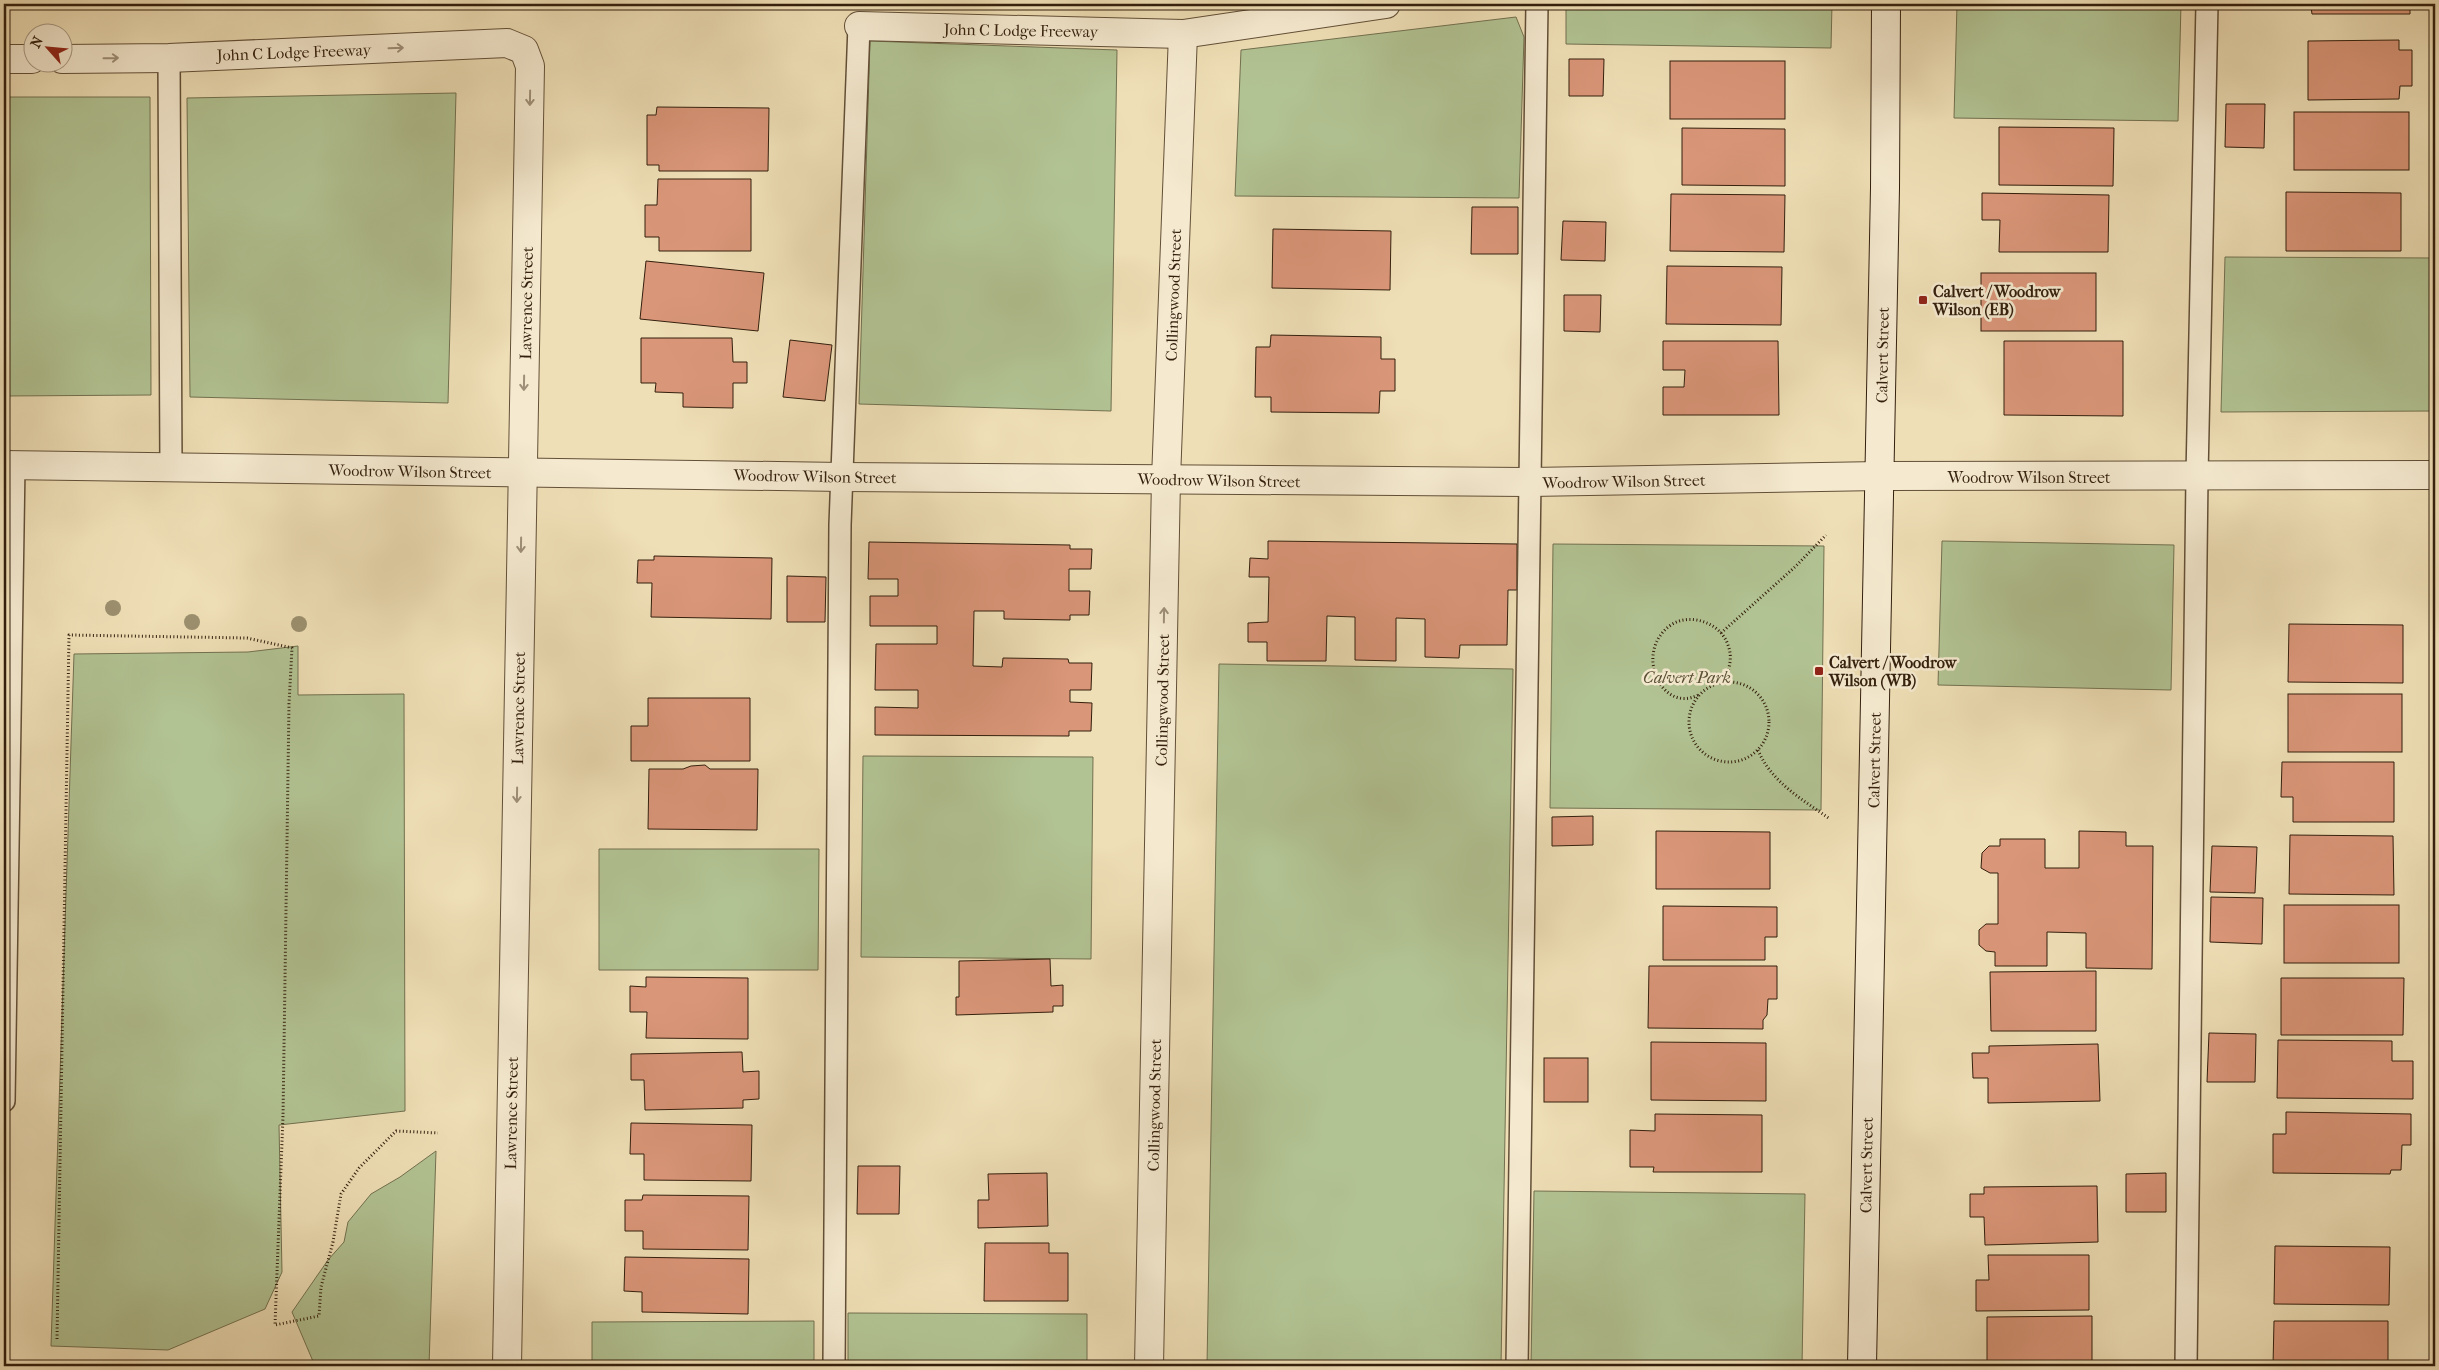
<svg xmlns="http://www.w3.org/2000/svg" width="2439" height="1370" viewBox="0 0 2439 1370" font-family="'IM FELL French Canon',serif">
	<style>
		.green { fill: #b2c393; stroke: #727150 }
		.building { fill: #da9679; stroke: #331f0d }
		.lines { fill: none; stroke-linecap: round; stroke-linejoin: round }
		.lane-casing { stroke: #624f37; stroke-width: 24 }
		.street-casing { stroke: #624f37; stroke-width: 30 }
		.secondary-casing { stroke: #331f0d; stroke-width: 30 }
		.path { stroke: #331f0d; stroke-width: 3; stroke-dasharray: 1 2.5; stroke-linecap: butt }
		.lane { stroke: #f5ead0; stroke-width: 21 }
		.street { stroke: #f5ead0; stroke-width: 28 }
		.secondary { stroke: #f5ead0; stroke-width: 28 }
		.tree { fill: #9c906f }
		.oneway { stroke: #9e8f78 }
		.poi-dot { fill: #8f2418; stroke: #f5ead0; stroke-width: 2 }
		.labels { text-anchor: middle; stroke-width: 5; stroke-linejoin: round; paint-order: stroke }
		.street-label { font-size: 16px; fill: #331f0d; stroke: #f5ead0 }
		.poi-label { font-size: 16px; font-weight: bold; fill: #331f0d; stroke: #f5ead0; text-anchor: start }
		.park-label { font-size: 16px; font-style: italic; fill: #595035; stroke: #f5ead0 }
	</style>
	<rect width="100%" height="100%" fill="#efdfb6"/>
	<filter id="stains"><feTurbulence type="fractalNoise" baseFrequency=".004" numOctaves="4"/><feColorMatrix values="0 0 0 0 .2 0 0 0 0 .09 0 0 0 0 .02 0 0 0 .5 -.17"/></filter>
	<radialGradient id="worn" r=".72"><stop offset=".6" stop-color="#630" stop-opacity="0"/><stop offset="1" stop-color="#630" stop-opacity=".3"/></radialGradient>
	<g class="green">
		<path d="M1566 4H1832L1831 48 1566 44Z"/>
		<path d="M1957 4H2181L2178 121 1954 118Z"/>
		<path d="M1516 17 1524 37 1519 198 1235 196 1241 50Z"/>
		<path d="M870 41 1117 50 1111 411 859 404Z"/>
		<path d="M456 93 448 403 190 397 187 98Z"/>
		<path d="M6 97H150L151 395 5 396Z"/>
		<path d="M2225 257 2435 258V411L2221 412Z"/>
		<path d="M1942 541 2174 545 2171 690 1938 685Z"/>
		<path d="M1553 544 1824 546 1821 810 1550 808Z"/>
		<path d="M298 646V695L404 694 405 1111 279 1125 282 1272 265 1309 168 1350 51 1346 74 654 248 652Z"/>
		<path d="M1219 664 1513 669 1501 1366H1207Z"/>
		<path d="M863 756 1093 757 1091 959 861 957Z"/>
		<path d="M599 849H819L818 970H599Z"/>
		<path d="M436 1151 429 1366H315L292 1312 328 1260 344 1242 348 1222 371 1194 400 1177Z"/>
		<path d="M1534 1191 1805 1194 1802 1366H1531Z"/>
		<path d="M848 1313 1087 1314V1366H848Z"/>
		<path d="M814 1321V1366H592V1322Z"/>
	</g>
	<g class="building">
		<path d="M2303 4H2429V8H2410V14H2312L2311 7H2303Z"/>
		<path d="M2399 40V50H2412V86H2400L2399 99 2308 100V41Z"/>
		<path d="M1569 59H1604L1603 96H1569Z"/>
		<rect x="1670" y="61" width="115" height="58"/>
		<path d="M2226 104H2265L2264 148 2225 147Z"/>
		<path d="M657 107 769 108 768 171H659V165H647V115H656Z"/>
		<rect x="2294" y="112" width="115" height="58"/>
		<path d="M1999 127 2114 128 2113 186 1999 185Z"/>
		<path d="M1682 128 1785 129V186L1682 185Z"/>
		<path d="M658 179H751V251H659V237H645V205H657Z"/>
		<path d="M2286 192 2401 193V251H2286Z"/>
		<path d="M1982 193 2109 195 2108 252H1999L2000 220H1982Z"/>
		<path d="M1671 194 1785 195 1784 252 1670 251Z"/>
		<path d="M1472 207H1518V254H1471Z"/>
		<path d="M1563 221 1606 222 1605 261 1561 260Z"/>
		<path d="M1273 229 1391 231 1390 290 1272 288Z"/>
		<path d="M646 261 764 273 758 331 640 319Z"/>
		<path d="M1667 266 1782 267 1781 325 1666 324Z"/>
		<rect x="1981" y="273" width="115" height="58"/>
		<path d="M1564 295H1601L1600 332 1564 331Z"/>
		<path d="M1271 335 1381 337V359H1395V391H1380L1379 413 1271 412V397H1255L1256 347H1270Z"/>
		<path d="M641 338H732L733 362H747V383H733V408L683 407V393L655 392 656 383H641Z"/>
		<path d="M790 340 832 345 825 401 783 397Z"/>
		<path d="M1663 341H1778L1779 415H1663V387H1684L1685 370H1663Z"/>
		<path d="M2004 341H2123V416L2004 415Z"/>
		<path d="M1268 541 1517 544V590H1508L1507 645H1460L1459 658 1425 657V619L1396 618V661L1355 660V617L1327 616 1326 661H1267V642H1248V623L1268 622 1269 577H1249L1250 558 1268 559Z"/>
		<path d="M869 542 1070 545V549H1092L1091 569H1069V591H1090L1089 615H1070V620L1004 619V611H974L973 666 1002 667 1003 658 1068 659 1069 663H1092L1091 690H1070V702L1092 703 1091 731H1069V736L875 735V707L918 708V690H875L876 644H937V626H870V596H898V579H868Z"/>
		<path d="M654 556 772 558 771 619 651 617 652 583H637L638 560H654Z"/>
		<path d="M787 576 826 577 825 622H787Z"/>
		<path d="M2289 624 2403 625V683L2288 682Z"/>
		<rect x="2288" y="694" width="114" height="58"/>
		<path d="M648 698H750V761H631V726H648Z"/>
		<path d="M2282 762H2394V822H2293V797H2281Z"/>
		<path d="M705 765 710 769H758L757 830 648 829 649 769H683L691 766Z"/>
		<path d="M1593 816V845L1552 846V817Z"/>
		<path d="M1656 831 1770 832V889H1656Z"/>
		<path d="M2079 831 2126 832V846H2153L2152 969 2086 968V933L2047 932V966H1995V952L1986 951 1979 945V930L1986 924H1998V873H1990L1981 868 1982 853 1989 846H2000V839H2045V868H2079Z"/>
		<path d="M2290 835 2393 836 2394 895 2289 894Z"/>
		<path d="M2212 846 2257 847 2255 893 2210 892Z"/>
		<path d="M2211 897 2263 898 2262 944 2210 942Z"/>
		<rect x="2284" y="905" width="115" height="58"/>
		<path d="M1663 906 1777 907V937H1765V960H1663Z"/>
		<path d="M1050 959 1051 986 1063 985V1006H1053V1012L956 1015V997H959V961Z"/>
		<path d="M1649 966H1777V999H1768L1767 1015 1763 1020V1029L1648 1028Z"/>
		<path d="M2096 971V1031H1991L1990 972Z"/>
		<path d="M646 977 748 978V1039L646 1038 647 1012H630V986L646 987Z"/>
		<path d="M2281 978H2404L2403 1035H2281Z"/>
		<path d="M2209 1033 2256 1034 2255 1082H2207Z"/>
		<path d="M2278 1040 2392 1041V1061H2413V1099L2277 1098Z"/>
		<path d="M1651 1042 1766 1043V1101L1651 1100Z"/>
		<path d="M2098 1044 2100 1101 1988 1103V1078H1973L1972 1053H1989V1046Z"/>
		<path d="M742 1052 743 1072 759 1071V1099L743 1100V1108L645 1110 644 1080H631V1054Z"/>
		<rect x="1544" y="1058" width="44" height="44"/>
		<path d="M2286 1112 2411 1114V1145H2402L2401 1170H2391L2390 1174 2273 1173V1134H2286Z"/>
		<path d="M1655 1114 1762 1115V1172H1653L1654 1167H1630V1130L1655 1131Z"/>
		<path d="M631 1123 752 1125 751 1181 644 1180V1154H630Z"/>
		<path d="M858 1166H900L899 1214H857Z"/>
		<path d="M1047 1173 1048 1226 978 1228V1200H989L988 1174Z"/>
		<path d="M2166 1173V1212H2126V1174Z"/>
		<path d="M2097 1186 2098 1242 1985 1245 1984 1217H1970V1194H1984V1187Z"/>
		<path d="M643 1195 749 1196 748 1250 643 1249V1231H625V1200H642Z"/>
		<path d="M985 1243H1049V1253H1068V1301H984Z"/>
		<path d="M2275 1246 2390 1247 2389 1305 2274 1304Z"/>
		<path d="M1988 1255H2089V1310L1976 1311V1280H1989Z"/>
		<path d="M625 1257 749 1259 748 1314 642 1312V1292L624 1291Z"/>
		<path d="M2092 1316V1366H1987V1317Z"/>
		<path d="M2274 1321H2388V1366H2273Z"/>
	</g>
	<g class="lines">
		<defs>
			<g id="lane">
				<path d="M169 58 171 468"/>
				<path d="M4 1101 14 465"/>
				<path d="M834 1366 840 525 859 26"/>
				<path d="M1517 1366 1537 4"/>
				<path d="M2186 1366 2197 476 2207 4"/>
			</g>
			<g id="street">
				<path d="M859 26 1183 34 1386 4"/>
				<path d="M4 59H32"/>
				<path d="M62 59 169 58 507 43 524 50 530 66 507 1366"/>
				<path d="M4 465 842 477 1530 482 1879 476 2435 475"/>
				<path d="M1149 1366 1166 479 1183 34"/>
			</g>
			<path id="secondary" d="M1862 1366 1885 188 1886 4"/>
		</defs>
		<use href="#lane" class="lane-casing"/>
		<use href="#street" class="street-casing"/>
		<use href="#secondary" class="secondary-casing"/>
		<g class="path">
			<path d="M1721 633 1796 566 1826 535"/>
			<circle cx="1729" cy="722" r="40"/>
			<path d="M1698 695C1661 714 1633 651 1671 625 1690 612 1721 623 1728 645 1733 658 1729 670 1724 682"/>
			<path d="M1758 750C1771 782 1803 800 1830 819"/>
			<path d="M57 1339 69 635 247 638 292 648 289 704 283 1116 275 1325 319 1316 321 1287 333 1242 341 1194 359 1168 396 1131 438 1133"/>
		</g>
		<use href="#lane" class="lane"/>
		<use href="#street" class="street"/>
		<use href="#secondary" class="secondary"/>
	</g>
	<g class="tree">
		<circle cx="113" cy="608" r="8"/>
		<circle cx="192" cy="622" r="8"/>
		<circle cx="299" cy="624" r="8"/>
	</g>
	<defs><path id="oneway-shaft" d="M-6 0H5M1.5-3L5.5 0L1.5 3" fill="none" stroke-width="1.6" stroke-linecap="round" stroke-linejoin="round" transform="scale(1.25)"/></defs>
	<g class="oneway">
		<use href="#oneway-shaft" transform="translate(396 48) rotate(-2)"/>
		<use href="#oneway-shaft" transform="translate(111 58) rotate(-1)"/>
		<use href="#oneway-shaft" transform="translate(530 98) rotate(91)"/>
		<use href="#oneway-shaft" transform="translate(524 383) rotate(91)"/>
		<use href="#oneway-shaft" transform="translate(521 545) rotate(91)"/>
		<use href="#oneway-shaft" transform="translate(1164 615) rotate(-89)"/>
		<use href="#oneway-shaft" transform="translate(517 795) rotate(91)"/>
	</g>
	<g class="poi-dot">
		<rect x="1918" y="295" width="10" height="10" rx="2.5"/>
		<rect x="1814" y="666" width="10" height="10" rx="2.5"/>
	</g>
	<g class="labels">
		<g class="street-label">
			<text transform="translate(1021 30) rotate(1)" y="6">John C Lodge Freeway</text>
			<text transform="translate(294 52) rotate(-2)" y="6">John C Lodge Freeway</text>
			<text transform="translate(1173 295) rotate(-88)" y="6">Collingwood Street</text>
			<text transform="translate(526 303) rotate(-89)" y="6">Lawrence Street</text>
			<text transform="translate(1882 355) rotate(-89)" y="6">Calvert Street</text>
			<text transform="translate(410 471) rotate(1)" y="6">Woodrow Wilson Street</text>
			<text transform="translate(815 476) rotate(1)" y="6">Woodrow Wilson Street</text>
			<text x="2029" y="483">Woodrow Wilson Street</text>
			<text transform="translate(1219 480) rotate(1)" y="6">Woodrow Wilson Street</text>
			<text transform="translate(1624 481) rotate(-1)" y="6">Woodrow Wilson Street</text>
			<text transform="translate(1162 700) rotate(-89)" y="6">Collingwood Street</text>
			<text transform="translate(518 708) rotate(-89)" y="6">Lawrence Street</text>
			<text transform="translate(1874 760) rotate(-89)" y="6">Calvert Street</text>
			<text transform="translate(1154 1105) rotate(-89)" y="6">Collingwood Street</text>
			<text transform="translate(511 1113) rotate(-89)" y="6">Lawrence Street</text>
			<text transform="translate(1866 1165) rotate(-89)" y="6">Calvert Street</text>
		</g>
		<g class="poi-label">
			<text x="1933" y="297">Calvert / Woodrow<tspan x="1933" dy="18">Wilson (EB)</tspan></text>
			<text x="1829" y="668">Calvert / Woodrow<tspan x="1829" dy="18">Wilson (WB)</tspan></text>
		</g>
		<g class="park-label">
			<text x="1687" y="683">Calvert Park</text>
		</g>
	</g>
	<rect width="2439" height="1370" fill="none" stroke="#efdfb6" stroke-width="20"/>
	<rect x="5" y="5" width="2429" height="1360" fill="none" stroke="#331f0d" stroke-width="2.5"/>
	<rect x="10" y="10" width="2419" height="1350" fill="none" stroke="#331f0d"/>
	<g transform="translate(48 48) rotate(297)"><circle r="24" fill="#f5ead0" stroke="#a79982"/>
	<path d="M0-4L9 19L0 12L-9 19Z" fill="#8f2418"/>
	<text y="-8" font-size="14" font-weight="bold" text-anchor="middle" fill="#331f0d">N</text>
	</g>
	<rect width="100%" height="100%" filter="url(#stains)"/>
	<rect width="100%" height="100%" fill="url(#worn)"/>
</svg>
